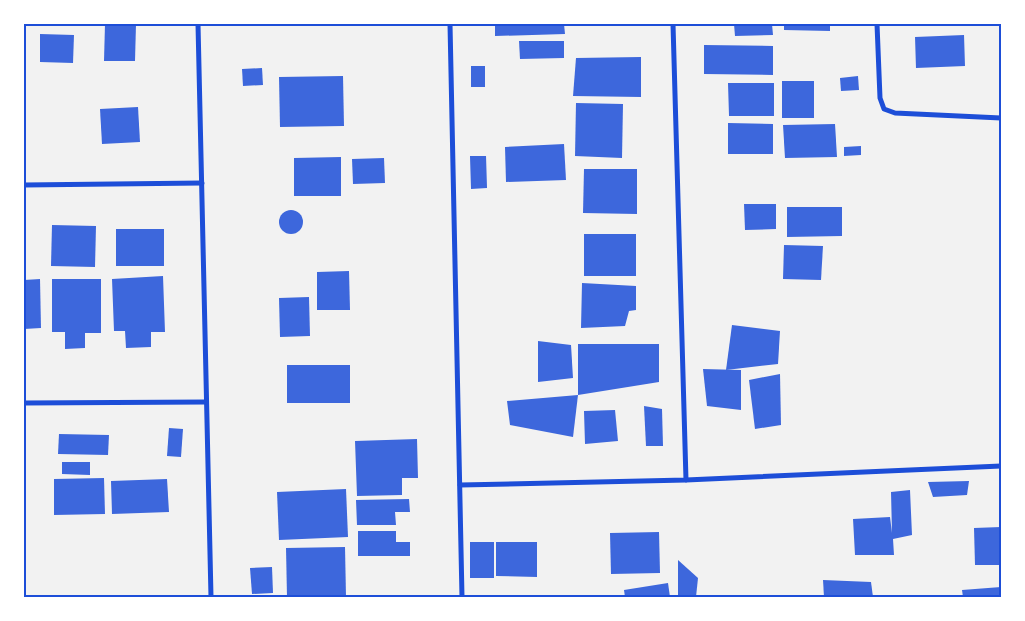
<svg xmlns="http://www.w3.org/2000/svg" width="1025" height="621" viewBox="0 0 1025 621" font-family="Inter,sans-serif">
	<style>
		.building { fill: #3d67dc }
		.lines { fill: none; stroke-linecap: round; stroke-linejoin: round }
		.minor { stroke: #1d4ed8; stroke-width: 5 }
		.neatline { fill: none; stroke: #1d4ed8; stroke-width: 2 }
	</style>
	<rect width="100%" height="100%" fill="#f2f2f2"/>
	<g class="building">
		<path d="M105 24H136L135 61H104Z"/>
		<path d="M495 24H564L565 34 495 36Z"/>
		<path d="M734 24H772L773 35 735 36Z"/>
		<path d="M784 24H830V31L784 30Z"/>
		<path d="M40 34 74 35 73 63 40 62Z"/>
		<path d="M964 35 965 66 916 68 915 37Z"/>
		<path d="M519 41H564V58L520 59Z"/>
		<path d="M704 45 773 46V75L704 74Z"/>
		<path d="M641 57V97L573 96 576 58Z"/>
		<rect x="471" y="66" width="14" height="21"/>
		<path d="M262 68 263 85 243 86 242 69Z"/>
		<path d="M343 76 344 126 280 127 279 77Z"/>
		<path d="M858 76 859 90 841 91 840 78Z"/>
		<rect x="782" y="81" width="32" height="37"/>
		<path d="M728 83H774V116H729Z"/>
		<path d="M576 103 623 104 622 158 575 156Z"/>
		<path d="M138 107 140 142 102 144 100 109Z"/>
		<path d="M728 123 773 124V154H728Z"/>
		<path d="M835 124 837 157 785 158 783 125Z"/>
		<path d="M564 144 566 180 506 182 505 147Z"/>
		<path d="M861 146V155L844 156V147Z"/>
		<path d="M470 156H486L487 188 471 189Z"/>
		<path d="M341 157V196H294V158Z"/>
		<path d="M384 158 385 183 353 184 352 159Z"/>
		<path d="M584 169H637V214L583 213Z"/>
		<path d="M744 204H776V229L745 230Z"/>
		<path d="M787 207H842V236L787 237Z"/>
		<circle cx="291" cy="222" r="12"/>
		<path d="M52 225 96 226 95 267 51 266Z"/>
		<rect x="116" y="229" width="48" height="37"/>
		<rect x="584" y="234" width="52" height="42"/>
		<path d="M784 245 823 246 821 280 783 279Z"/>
		<path d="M349 271 350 310H317V272Z"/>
		<path d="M163 276 165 332H151V347L126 348 125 331H114L112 279Z"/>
		<path d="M40 279 41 328 24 329V280Z"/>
		<path d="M52 279H101V333H85V348L65 349V332H52Z"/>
		<path d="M582 283 636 286V310L629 311 625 326 581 328Z"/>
		<path d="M309 297 310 336 280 337 279 298Z"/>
		<path d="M732 325 780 331 778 364 726 370Z"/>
		<path d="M538 341 571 345 573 378 538 382Z"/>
		<path d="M578 344H659V382L578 395Z"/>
		<rect x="287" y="365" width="63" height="38"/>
		<path d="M703 369 741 370V410L707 406Z"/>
		<path d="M780 374 781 425 755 429 749 380Z"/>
		<path d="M578 395 573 437 510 425 507 401Z"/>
		<path d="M644 406 662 409 663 446H646Z"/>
		<path d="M615 410 618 441 585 444 584 411Z"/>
		<path d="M169 428 183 429 181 457 167 456Z"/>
		<path d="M59 434 109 435 108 455 58 454Z"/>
		<path d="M417 439 418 478H402V495L357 496 355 441Z"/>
		<path d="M62 462H90V475L62 474Z"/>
		<path d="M104 478 105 514 54 515V479Z"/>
		<path d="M167 479 169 512 112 514 111 481Z"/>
		<path d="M969 481 967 495 933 497 928 482Z"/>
		<path d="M346 489 348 537 279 540 277 492Z"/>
		<path d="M910 490 912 535 893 539 894 555H855L853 519 890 517 892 533 891 492Z"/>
		<path d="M409 499 410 512H395L396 525H357L356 500Z"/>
		<path d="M1001 527V565H975L974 528Z"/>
		<path d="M358 531H396V542H410V556H358Z"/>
		<path d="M659 532 660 573 611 574 610 533Z"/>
		<rect x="470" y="542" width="24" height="36"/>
		<path d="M496 542H537V577L496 576Z"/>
		<path d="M345 547 346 597H287L286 548Z"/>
		<path d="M678 560 698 578 696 597H678Z"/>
		<path d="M272 567 273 593 252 594 250 568Z"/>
		<path d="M823 580 871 582 873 597H824Z"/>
		<path d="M668 583 670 597H625L624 590Z"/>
		<path d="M1001 587V597H963L962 590Z"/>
	</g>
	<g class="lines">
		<g class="minor">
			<path d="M198 24 211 597"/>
			<path d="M450 24 462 597"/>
			<path d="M673 24 686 480"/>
			<path d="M877 24 880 98 884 109 895 113 1001 118"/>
			<path d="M24 185 202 183"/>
			<path d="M24 403 206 402"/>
			<path d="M460 485 686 480 1001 466"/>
		</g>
	</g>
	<rect width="1025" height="621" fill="none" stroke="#ffffff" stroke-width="50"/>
	<rect x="25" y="25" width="975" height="571" class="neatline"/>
</svg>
